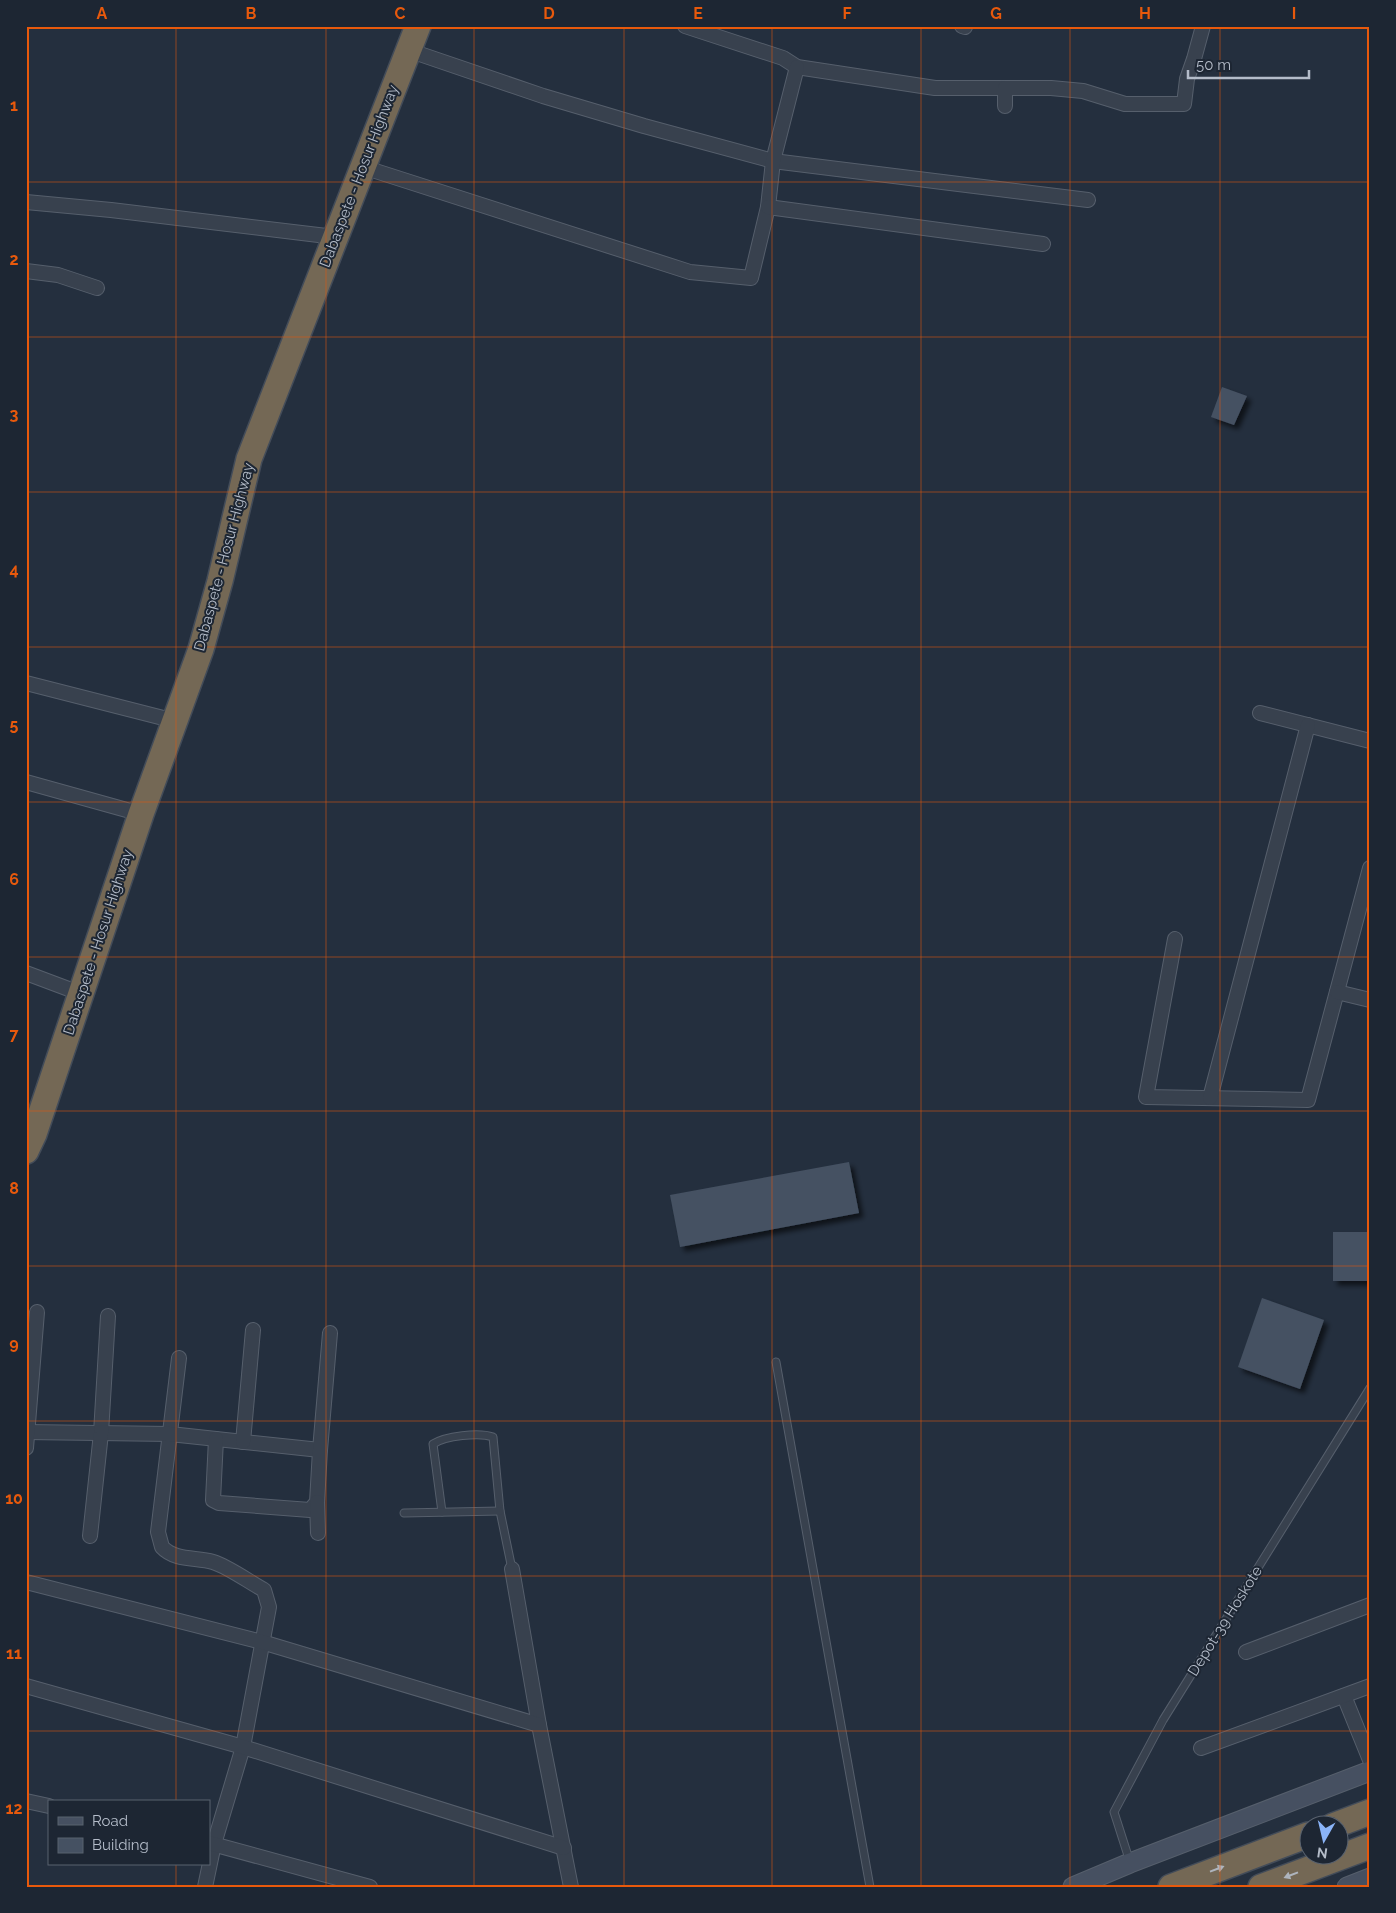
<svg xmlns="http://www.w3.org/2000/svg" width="1396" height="1913" viewBox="0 0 1396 1913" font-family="Raleway,sans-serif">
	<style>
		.building { fill: #455162; filter: url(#shadow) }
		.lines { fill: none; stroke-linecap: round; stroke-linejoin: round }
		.lane-casing { stroke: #565f6c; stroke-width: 9 }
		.street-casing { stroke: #565f6c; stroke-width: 16 }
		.secondary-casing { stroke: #565f6c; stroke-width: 21 }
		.highway-casing { stroke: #434c59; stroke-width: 28 }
		.lane { stroke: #38414e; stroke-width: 7 }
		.street { stroke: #38414e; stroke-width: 14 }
		.secondary { stroke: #465061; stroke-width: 19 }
		.highway { stroke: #746855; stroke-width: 25 }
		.oneway { fill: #aeb4bd }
		.grid { fill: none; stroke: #e8590c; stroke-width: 1; stroke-opacity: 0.55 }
		.labels { text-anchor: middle; stroke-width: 4; stroke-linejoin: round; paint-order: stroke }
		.street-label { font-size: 15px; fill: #b4bcc9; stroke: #1d2633 }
		.neatline { fill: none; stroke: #e8590c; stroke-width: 2 }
		.grid-label { font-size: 16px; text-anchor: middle; font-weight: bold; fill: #e8590c }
	</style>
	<defs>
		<filter id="shadow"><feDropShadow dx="4.5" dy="4.5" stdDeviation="2.5" flood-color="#0009"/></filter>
	</defs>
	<rect width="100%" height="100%" fill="#242f3e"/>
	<g class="building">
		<path d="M1222 387 1247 396 1234 425 1211 417Z"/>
		<path d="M849 1162 859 1213 680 1247 670 1195Z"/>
		<rect x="1333" y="1232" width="37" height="49"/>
		<path d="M1262 1298 1324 1320 1300 1389 1238 1367Z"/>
	</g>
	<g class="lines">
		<defs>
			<g id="lane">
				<path d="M776 1362 870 1887"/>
				<path d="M442 1512 433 1444C445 1436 479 1432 493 1437L500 1511 512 1569"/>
				<path d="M404 1513 500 1511"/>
				<path d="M1130 1862 1114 1812 1163 1720 1370 1388"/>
			</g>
			<g id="street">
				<path d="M685 26 783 58 797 67 935 88H1005"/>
				<path d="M962 26 965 27"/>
				<path d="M408 50 543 96 644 126 773 161 1088 200"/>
				<path d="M1005 106V88H1051L1083 91 1125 104H1184L1187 79 1194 59 1203 26"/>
				<path d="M363 167 690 272 751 278 768 207 773 161 797 67"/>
				<path d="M26 202 111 210 335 237"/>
				<path d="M768 207 1043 244"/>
				<path d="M26 271 58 275 97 288"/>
				<path d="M26 683 175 721"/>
				<path d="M1260 713 1370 741"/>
				<path d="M26 782 141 814"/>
				<path d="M1175 939 1146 1097 1308 1100 1370 868"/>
				<path d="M26 973 82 994"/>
				<path d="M1337 992 1370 1000"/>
				<path d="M1210 1098 1308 725"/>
				<path d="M179 1358 158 1532 162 1547C175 1561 196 1557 213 1562 229 1567 249 1582 264 1590L269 1607 243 1747 214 1844 205 1887"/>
				<path d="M26 1432 170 1434 320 1450"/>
				<path d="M216 1439 213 1500 219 1503 310 1510 317 1502 320 1450 330 1333"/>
				<path d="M243 1442 253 1330"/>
				<path d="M26 1448 37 1312"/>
				<path d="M317 1502 318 1533"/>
				<path d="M90 1536 101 1433 108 1316"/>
				<path d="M512 1569 539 1725"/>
				<path d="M26 1582 262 1642 539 1725 571 1887"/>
				<path d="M1246 1652 1370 1605"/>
				<path d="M26 1686 243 1747 564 1848"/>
				<path d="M1344 1696 1370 1760"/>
				<path d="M1201 1748 1370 1686"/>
				<path d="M26 1801 49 1806"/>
				<path d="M209 1843 370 1887"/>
			</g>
			<g id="secondary">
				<path d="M1073 1887 1130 1863 1370 1771"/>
				<path d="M1347 1887 1370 1878"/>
			</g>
			<g id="highway">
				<path d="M26 1151 34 1134 141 814 201 649 220 581 249 459 418 26"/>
				<path d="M1333 1826 1370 1812"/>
				<path d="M1171 1887 1308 1835"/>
				<path d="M1261 1887 1370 1846"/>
			</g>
		</defs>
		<use href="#lane" class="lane-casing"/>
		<use href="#street" class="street-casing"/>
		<use href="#secondary" class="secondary-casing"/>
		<use href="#highway" class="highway-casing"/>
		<use href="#lane" class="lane"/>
		<use href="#street" class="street"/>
		<use href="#secondary" class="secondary"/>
		<use href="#highway" class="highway"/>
	</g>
	<defs><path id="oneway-solid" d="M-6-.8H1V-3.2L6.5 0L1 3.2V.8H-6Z" transform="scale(1.25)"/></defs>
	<g class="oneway">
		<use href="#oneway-solid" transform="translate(1217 1869) rotate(-21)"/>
		<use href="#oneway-solid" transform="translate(1291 1875) rotate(159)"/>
	</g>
	<path class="grid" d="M176 26V1802M326 26V1887M474 26V1887M624 26V1887M772 26V1887M921 26V1887M1070 26V1887M1220 26V1887M26 182H1370M26 337H1370M26 492H1370M26 647H1370M26 802H1370M26 957H1370M26 1111H1370M26 1266H1370M26 1421H1370M26 1576H1370M26 1731H1370M176 1864V1887"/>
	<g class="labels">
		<g class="street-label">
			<text transform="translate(359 176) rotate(-69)" y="5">Dabaspete - Hosur Highway</text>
			<text transform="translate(224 557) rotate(-75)" y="5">Dabaspete - Hosur Highway</text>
			<text transform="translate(98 942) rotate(-72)" y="5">Dabaspete - Hosur Highway</text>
			<text transform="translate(1225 1621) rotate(-58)" y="5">Depot-39 Hoskote</text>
		</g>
	</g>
	<rect width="1396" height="1913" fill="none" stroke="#1d2633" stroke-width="55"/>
	<rect x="48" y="1800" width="162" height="65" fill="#1d2633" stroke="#59626f"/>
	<rect x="58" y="1817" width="25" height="8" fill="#465061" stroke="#59626f"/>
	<text x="92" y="1826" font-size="15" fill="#b4bcc9">Road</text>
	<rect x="58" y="1838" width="25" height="15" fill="#455162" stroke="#59626f"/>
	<text x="92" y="1850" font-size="15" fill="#b4bcc9">Building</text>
	<g transform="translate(1324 1840) rotate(188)"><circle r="24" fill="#1d2633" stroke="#59626f"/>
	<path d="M0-4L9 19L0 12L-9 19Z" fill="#8ab4f8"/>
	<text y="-8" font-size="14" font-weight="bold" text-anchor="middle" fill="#b4bcc9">N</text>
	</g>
	<path d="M1188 70v8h121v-8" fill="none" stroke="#b4bcc9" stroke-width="2.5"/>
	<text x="1196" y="70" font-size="15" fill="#b4bcc9" stroke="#1d2633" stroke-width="4" paint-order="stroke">50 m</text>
	<rect x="28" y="28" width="1340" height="1858" class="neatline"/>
	<g class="grid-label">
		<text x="102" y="19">A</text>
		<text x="251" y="19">B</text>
		<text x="400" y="19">C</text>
		<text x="549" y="19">D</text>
		<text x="698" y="19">E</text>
		<text x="847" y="19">F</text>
		<text x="996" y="19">G</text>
		<text x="1145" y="19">H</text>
		<text x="1294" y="19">I</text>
		<text x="14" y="111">1</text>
		<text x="14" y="265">2</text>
		<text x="14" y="420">3</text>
		<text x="14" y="575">4</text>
		<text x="14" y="730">5</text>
		<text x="14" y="885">6</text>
		<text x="14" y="1040">7</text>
		<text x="14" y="1194">8</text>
		<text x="14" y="1349">9</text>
		<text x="14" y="1504">10</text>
		<text x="14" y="1659">11</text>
		<text x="14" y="1814">12</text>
	</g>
</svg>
